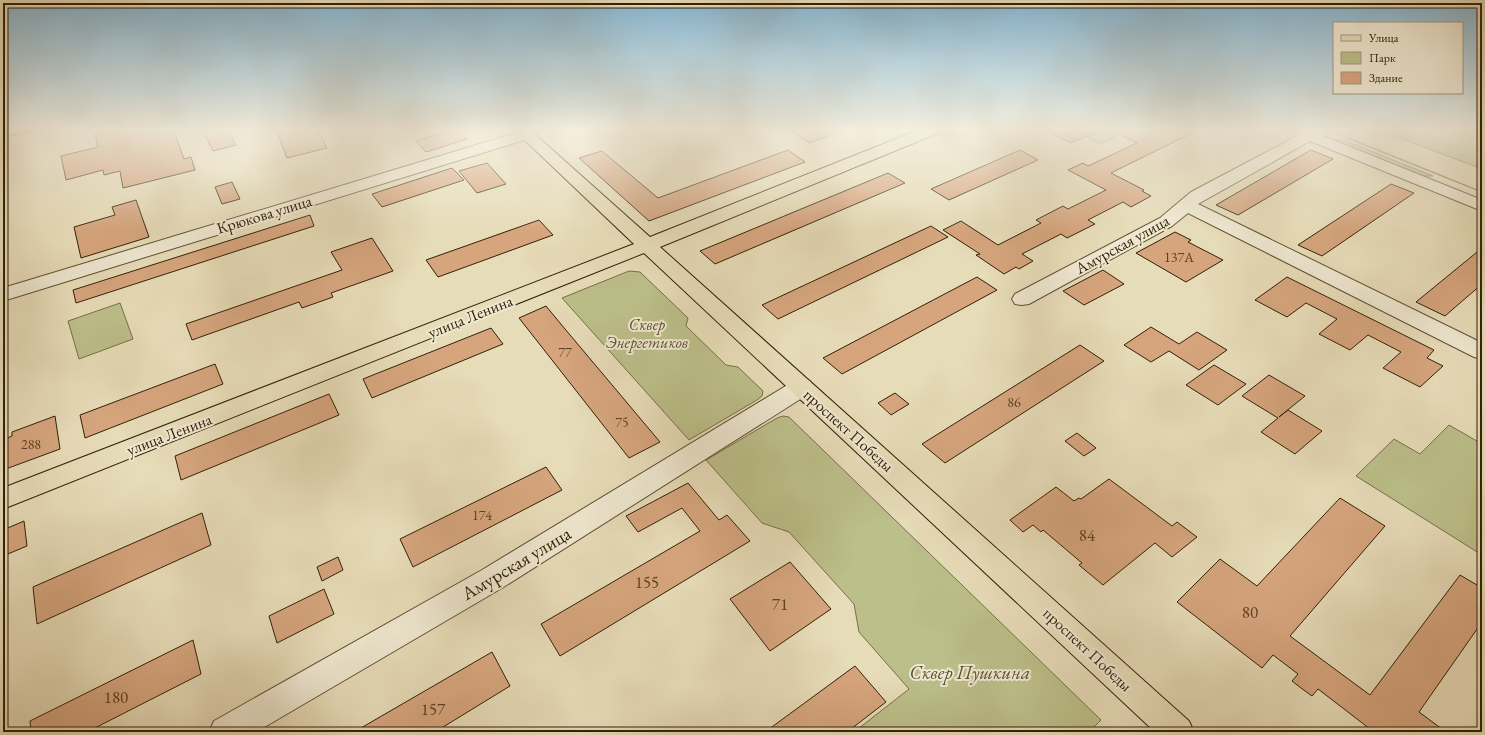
<svg xmlns="http://www.w3.org/2000/svg" width="1485" height="735" viewBox="0 0 1485 735" font-family="'EB Garamond',serif">
	<style>
		.green { fill: #bcbf8a; stroke: #777048 }
		.building { fill: #d6a57e; stroke: #322007 }
		.lines { fill: none; stroke-linecap: round; stroke-linejoin: round }
		.minor-casing { stroke: #5f4f33; stroke-width: 2 }
		.major-casing { stroke: #322007; stroke-width: 2 }
		.minor { fill: #efe8d1; fill-rule: evenodd }
		.major { fill: #e7dcb8; fill-rule: evenodd }
		.rail-casing { stroke: #322007; stroke-width: 3.5 }
		.rail { stroke: #efe8d1; stroke-width: 2.5; stroke-dasharray: 7; stroke-linecap: butt }
		.labels { text-anchor: middle; stroke-width: 4; stroke-linejoin: round; paint-order: stroke }
		.number-label { font-size: 14px; fill: #5b4125 }
		.street-label { font-size: 16px; fill: #322007; stroke: #efe8d1 }
		.park-label { font-size: 16px; font-style: italic; fill: #5b502e; stroke: #efe8d1 }
		.near-number-label { font-size: 17px; fill: #5b4125 }
		.near-street-label { font-size: 19px; fill: #322007; stroke: #efe8d1 }
		.near-park-label { font-size: 19px; font-style: italic; fill: #5b502e; stroke: #efe8d1 }
	</style>
	<rect width="100%" height="100%" fill="#e7dcb8"/>
	<filter id="stains"><feTurbulence type="fractalNoise" baseFrequency=".005" numOctaves="4"/><feColorMatrix values="0 0 0 0 .2 0 0 0 0 .09 0 0 0 0 .02 0 0 0 .5 -.17"/></filter>
	<radialGradient id="worn" r=".72"><stop offset=".6" stop-color="#630" stop-opacity="0"/><stop offset="1" stop-color="#630" stop-opacity=".3"/></radialGradient>
	<g class="green">
		<path d="M1100 129 1116 137 1101 144 1079 133Z"/>
		<path d="M1345 129C1356 129 1372 127 1379 136L1378 137 1359 130 1347 137 1482 192 1336 134Z"/>
		<path d="M1376 129H1456L1482 139V169Z"/>
		<path d="M1339 139 1343 140 1433 176H1419L1335 142Z"/>
		<path d="M629 271 640 272 688 318 686 326 726 365 738 367 763 391 762 396 757 400 689 440 562 298Z"/>
		<path d="M120 303 133 339 79 359 68 321Z"/>
		<path d="M783 416 789 417 1101 720 1089 732H854L909 689 859 632 854 604 789 532 762 523 706 460 777 418Z"/>
		<path d="M1449 425 1482 444V555L1356 476 1394 439 1420 454Z"/>
	</g>
	<g class="building">
		<path d="M113 129H173L184 159 191 157 195 170 123 188 120 171 104 175 103 170 66 180 61 156 98 147 95 134Z"/>
		<path d="M202 129H227L236 145 213 151Z"/>
		<path d="M276 129H318L327 148 287 158Z"/>
		<path d="M455 129H457L467 139 426 152 416 141Z"/>
		<path d="M788 129H843V130L810 143Z"/>
		<path d="M1043 129H1102L1071 143Z"/>
		<path d="M1108 129H1200L1111 173 1144 190 1142 191 1151 196 1131 207 1123 202 1088 220 1095 224 1067 238 1061 234 1022 254 1033 261 1019 269 1016 267 1004 274 976 255 980 254 943 230 961 221 998 245 1041 223 1036 220 1063 206 1068 209 1106 190 1068 170 1083 163 1088 166 1137 143Z"/>
		<path d="M788 150 805 162 649 221 579 158 602 151 658 198Z"/>
		<path d="M1020 150 1038 160 949 200 931 189Z"/>
		<path d="M1311 150 1333 159 1238 215 1216 205Z"/>
		<path d="M487 163 506 184 477 193 459 171Z"/>
		<path d="M452 168 464 180 382 207 372 194Z"/>
		<path d="M888 173 905 183 715 264 700 251Z"/>
		<path d="M232 182 240 199 222 204 215 187Z"/>
		<path d="M1391 184 1414 193 1322 256 1298 245Z"/>
		<path d="M136 200 149 237 81 258 74 227 115 215 112 207Z"/>
		<path d="M310 215 314 226 76 303 73 290Z"/>
		<path d="M539 220 553 235 438 277 426 260Z"/>
		<path d="M931 226 948 237 778 319 762 305Z"/>
		<path d="M1175 232 1191 240 1188 242 1223 260 1186 282 1136 253Z"/>
		<path d="M372 238 393 271 331 293 333 297 302 308 299 302 192 340 186 324 342 270 331 252Z"/>
		<path d="M1482 248V284L1445 316 1416 302Z"/>
		<path d="M1103 270 1124 284 1084 305 1063 291Z"/>
		<path d="M977 277 997 290 842 374 823 358Z"/>
		<path d="M1287 277 1434 350 1427 358 1443 366 1420 387 1383 368 1401 352 1368 335 1350 350 1319 334 1337 319 1306 303 1287 317 1255 300Z"/>
		<path d="M546 306 560 323 660 442 629 458 519 318Z"/>
		<path d="M1151 327 1179 344 1197 332 1227 350 1199 370 1169 351 1151 362 1124 345Z"/>
		<path d="M491 328 503 344 372 398 363 379Z"/>
		<path d="M1080 345 1104 361 945 463 922 444Z"/>
		<path d="M215 364 223 384 85 438 80 415Z"/>
		<path d="M1214 365 1246 384 1218 405 1186 385Z"/>
		<path d="M1269 375 1305 396 1279 417 1288 410 1322 431 1295 454 1261 432 1278 418 1242 396Z"/>
		<path d="M895 393 909 404 891 415 878 403Z"/>
		<path d="M329 394 339 415 181 480 175 456Z"/>
		<path d="M55 416 60 449 3 470V440L12 436V432Z"/>
		<path d="M1077 433 1096 448 1084 456 1065 441Z"/>
		<path d="M546 467 562 490 413 567 400 539Z"/>
		<path d="M1109 479 1172 526 1177 522 1197 537 1172 557 1155 543 1103 585 1079 565 1082 563 1043 530 1041 532 1033 525 1023 532 1010 520 1056 487 1074 501 1079 498 1081 499Z"/>
		<path d="M688 483 719 520 727 515 750 541 560 656 541 624 700 531 682 508 638 532 626 516Z"/>
		<path d="M1340 498 1385 526 1290 636 1370 695 1460 575 1482 588V622L1419 712 1446 732H1374L1318 689 1312 696 1301 688 1292 681 1298 674 1273 655 1262 668 1177 602 1220 559 1257 586Z"/>
		<path d="M202 513 211 545 37 624 33 587Z"/>
		<path d="M24 521 27 546 3 556V530Z"/>
		<path d="M338 557 343 570 322 581 317 567Z"/>
		<path d="M790 562 831 609 770 651 730 599Z"/>
		<path d="M324 589 334 614 277 643 269 616Z"/>
		<path d="M193 640 201 674 87 732H31L30 721Z"/>
		<path d="M492 652 510 686 435 732H354Z"/>
		<path d="M855 666 886 702 847 732H765Z"/>
	</g>
	<g class="lines">
		<defs>
			<g id="minor">
				<path d="M1299 129H1332L1323 136 1482 200V211L1310 141 1198 204 1482 343V359L1474 357 1188 213 1172 226 1029 304 1022 305 1015 304 1012 299 1015 294 1160 218 1191 192 1297 136 1295 133Z"/>
				<path d="M526 130 531 132 534 135 531 138 3 301V288Z"/>
				<path d="M802 379 810 381 813 387 810 393 502 588 256 732H209L214 721 482 570 794 381Z"/>
			</g>
			<path id="major" d="M513 129H529L650 237 921 129H943L941 132 660 247 1189 721 1194 732H1155L644 253 3 509V488L634 244Z"/>
		</defs>
		<use href="#minor" class="minor-casing"/>
		<use href="#major" class="major-casing"/>
		<use href="#minor" class="minor"/>
		<use href="#major" class="major"/>
		<defs>
			<path id="rail" d="M3 137 38 129"/>
		</defs>
		<use href="#rail" class="rail-casing"/>
		<use href="#rail" class="rail"/>
	</g>
	<linearGradient id="sky" x2="0" y2="1"><stop stop-color="#87b7d2"/><stop offset="0.56" stop-color="#f4efdf"/><stop offset="1" stop-color="#f4efdf" stop-opacity="0"/></linearGradient>
	<rect width="1485" height="232" fill="url(#sky)"/>
	<g class="labels">
		<g class="number-label">
			<text x="1179" y="262">137А</text>
			<text x="565" y="357">77</text>
			<text x="1014" y="407">86</text>
			<text x="622" y="427">75</text>
			<text x="31" y="449">288</text>
			<text x="482" y="520">174</text>
		</g>
		<g class="street-label">
			<text transform="translate(264 214) rotate(-17)" y="6">Крюкова улица</text>
			<text transform="translate(1122 244) rotate(-29)" y="6">Амурская улица</text>
			<text transform="translate(470 316) rotate(-22)" y="6">улица Ленина</text>
			<text transform="translate(849 430) rotate(42)" y="6">проспект Победы</text>
			<text transform="translate(169 434) rotate(-21)" y="6">улица Ленина</text>
			<text transform="translate(1088 649) rotate(43)" y="6">проспект Победы</text>
		</g>
		<g class="park-label">
			<text x="647" y="330">Сквер<tspan x="647" dy="18">Энергетиков</tspan></text>
		</g>
		<g class="near-number-label">
			<text x="1087" y="541">84</text>
			<text x="647" y="588">155</text>
			<text x="780" y="610">71</text>
			<text x="1250" y="618">80</text>
			<text x="116" y="703">180</text>
			<text x="433" y="715">157</text>
		</g>
		<g class="near-street-label">
			<text transform="translate(516 563) rotate(-31)" y="7">Амурская улица</text>
		</g>
		<g class="near-park-label">
			<text x="970" y="679">Сквер Пушкина</text>
		</g>
	</g>
	<rect width="1485" height="735" fill="none" stroke="#e7dcb8" stroke-width="16"/>
	<rect x="4" y="4" width="1477" height="727" fill="none" stroke="#322007" stroke-width="2"/>
	<rect x="8" y="8" width="1469" height="719" fill="none" stroke="#322007"/>
	<rect x="1333" y="22" width="130" height="72" fill="#efe8d1" stroke="#a39880"/>
	<rect x="1341" y="35" width="20" height="6" fill="#e7dcb8" stroke="#a39880"/>
	<text x="1369" y="42" font-size="12" fill="#322007">Улица</text>
	<rect x="1341" y="52" width="20" height="12" fill="#bcbf8a" stroke="#a39880"/>
	<text x="1369" y="62" font-size="12" fill="#322007">Парк</text>
	<rect x="1341" y="72" width="20" height="12" fill="#d6a57e" stroke="#a39880"/>
	<text x="1369" y="82" font-size="12" fill="#322007">Здание</text>
	<rect width="100%" height="100%" filter="url(#stains)"/>
	<rect width="100%" height="100%" fill="url(#worn)"/>
</svg>
